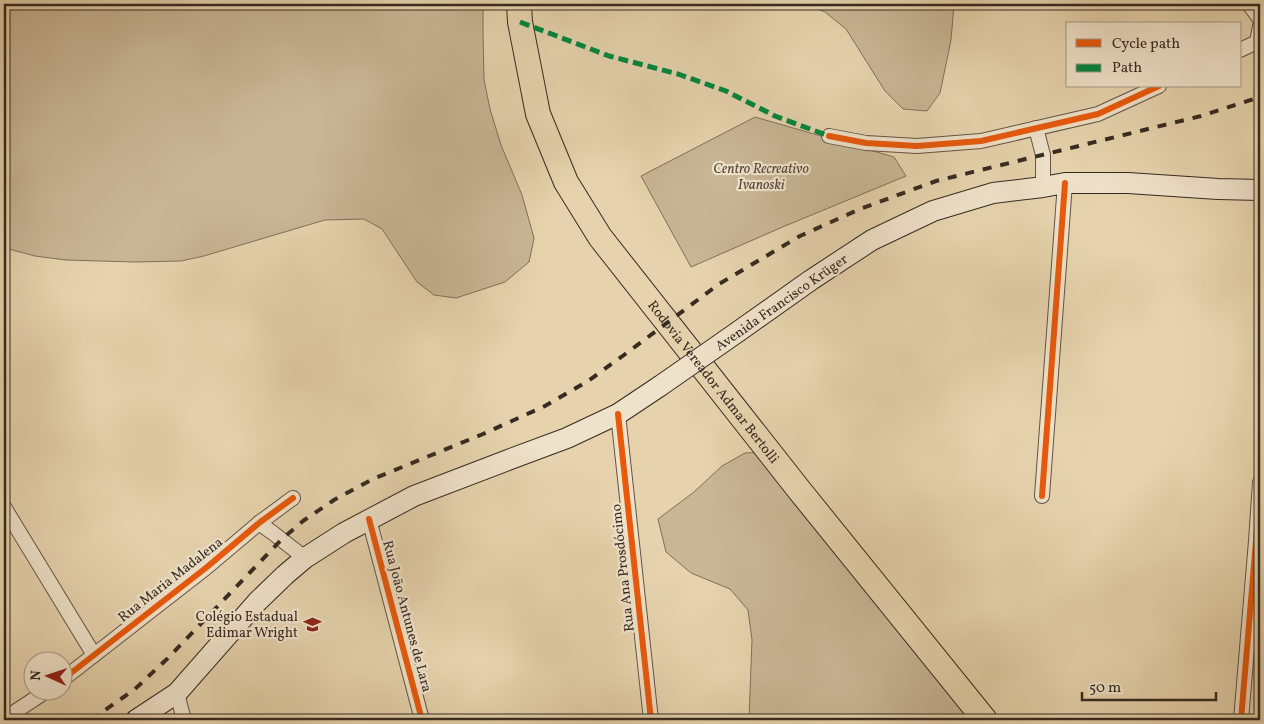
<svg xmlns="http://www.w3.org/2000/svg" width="1264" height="724" viewBox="0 0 1264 724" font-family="Vollkorn,serif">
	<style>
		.green { fill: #c8b695; stroke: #7f705b }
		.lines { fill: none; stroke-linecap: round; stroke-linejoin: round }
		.minor-casing { stroke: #625444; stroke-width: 16 }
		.secondary-casing { stroke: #362a21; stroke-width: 22 }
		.trunk-casing { stroke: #362a21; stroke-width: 26 }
		.minor { stroke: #efe2ca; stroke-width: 14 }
		.secondary { stroke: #efe2ca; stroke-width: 20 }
		.trunk { stroke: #e6d3ad; stroke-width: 24 }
		.rail { stroke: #362a21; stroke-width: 4; stroke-dasharray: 9 9; stroke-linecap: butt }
		.secondary-bridge-casing { stroke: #362a21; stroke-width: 22; stroke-linecap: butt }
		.secondary-bridge { stroke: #efe2ca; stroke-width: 20 }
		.quiet { stroke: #00873e; stroke-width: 5; stroke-dasharray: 10 5; stroke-linecap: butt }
		.cycleway-casing { stroke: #efe2ca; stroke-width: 9 }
		.cycleway { stroke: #e8590c; stroke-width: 6 }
		.labels { text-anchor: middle; stroke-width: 4.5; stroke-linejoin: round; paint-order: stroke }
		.park-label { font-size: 14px; font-style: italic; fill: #534638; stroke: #efe2ca }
		.street-label { font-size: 14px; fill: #362a21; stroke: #efe2ca }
		.poi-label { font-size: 14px; fill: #362a21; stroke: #efe2ca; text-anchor: end }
	</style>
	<rect width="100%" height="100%" fill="#e6d3ad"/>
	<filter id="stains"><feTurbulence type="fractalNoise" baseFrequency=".004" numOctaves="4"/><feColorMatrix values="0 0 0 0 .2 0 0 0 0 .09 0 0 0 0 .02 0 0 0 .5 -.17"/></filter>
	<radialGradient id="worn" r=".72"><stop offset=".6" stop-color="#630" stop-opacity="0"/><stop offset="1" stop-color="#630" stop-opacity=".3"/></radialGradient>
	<g class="green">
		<path d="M4 4H483V35L484 80 490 109 501 145 522 195 534 238 529 262 505 282 456 298 434 295 417 282 382 229 364 219 325 220 204 256 181 261 135 262 66 260 35 256 5 248 4 247Z"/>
		<path d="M806 4H954L951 40 940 93 927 111 903 109 885 91 846 29 825 12Z"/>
		<path d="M755 117 894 157 906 176 785 226 691 267 641 176Z"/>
		<path d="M767 452 898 632 917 652 988 720H749L752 640 748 610 730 589 691 573 666 552 658 519 694 492 722 466 745 453Z"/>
	</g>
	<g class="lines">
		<defs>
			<g id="minor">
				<path d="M1249 4 1260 19"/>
				<path d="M1240 50 1257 42 1260 26"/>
				<path d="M1036 128 1043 155V187"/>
				<path d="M829 136 866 143 917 146 981 141 1098 114 1159 86"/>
				<path d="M618 414 651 720"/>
				<path d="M1042 496 1065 183"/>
				<path d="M4 507 94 655"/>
				<path d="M369 519 422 720"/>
				<path d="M259 523 273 533 305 558"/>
				<path d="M62 680 207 567 259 523 293 498"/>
				<path d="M177 693 184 720"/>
				<path d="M4 719 45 692"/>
				<path d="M1241 720 1256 541 1260 482"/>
			</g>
			<g id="secondary">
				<path d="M739 331 811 280 872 240 933 211 993 193 1043 187 1065 183H1128L1218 189 1260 190"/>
				<path d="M136 720 177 693 257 602 285 575 305 558 344 533 414 496 508 460 567 438 618 414 660 386"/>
			</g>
			<g id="trunk">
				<path id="s1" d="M519 4 520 22 538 114 566 182 600 237 800 491 985 720"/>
			</g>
		</defs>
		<use href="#minor" class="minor-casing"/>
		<use href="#secondary" class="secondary-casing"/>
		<use href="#trunk" class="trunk-casing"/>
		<use href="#minor" class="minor"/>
		<use href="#secondary" class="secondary"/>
		<use href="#trunk" class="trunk"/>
		<path class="rail" d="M91 720 135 689 167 659 281 540 303 521 334 500 373 479 483 434 545 406 588 381 624 355 719 284 800 236 860 209 936 181 1201 116 1260 97"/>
		<defs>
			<path id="secondary-bridge" d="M660 386 739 331"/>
		</defs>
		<use href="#secondary-bridge" class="secondary-bridge-casing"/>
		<use href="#secondary-bridge" class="secondary-bridge"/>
		<path class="quiet" d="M520 22 609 56 678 74 726 91 775 116 829 136"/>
		<defs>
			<g id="cycleway">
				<path d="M829 136 866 143 917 146 981 141 1098 114 1159 86"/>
				<path d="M618 414 651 720"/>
				<path d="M1042 496 1065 183"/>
				<path d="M369 519 422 720"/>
				<path d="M62 680 207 567 259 523 293 498"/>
				<path d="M1241 720 1256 541 1260 482"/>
			</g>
		</defs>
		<use href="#cycleway" class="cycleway-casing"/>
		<use href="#cycleway" class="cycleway"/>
	</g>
	<defs>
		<symbol id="school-bare" viewBox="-9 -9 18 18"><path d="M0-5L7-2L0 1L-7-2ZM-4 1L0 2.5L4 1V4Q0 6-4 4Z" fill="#8f2418" stroke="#efe2ca" stroke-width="2.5" paint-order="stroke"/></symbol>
	</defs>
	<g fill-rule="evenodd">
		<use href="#school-bare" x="300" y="612" width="25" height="25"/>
	</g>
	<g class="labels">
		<g class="park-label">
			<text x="761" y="173">Centro Recreativo<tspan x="761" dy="16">Ivanoski</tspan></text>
		</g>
		<g class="street-label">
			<text transform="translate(781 302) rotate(-35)" y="5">Avenida Francisco Krüger</text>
			<text dy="5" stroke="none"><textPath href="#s1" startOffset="434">Rodovia Vereador Admar Bertolli</textPath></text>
			<text transform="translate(622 568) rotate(-96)" y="5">Rua Ana Prosdócimo</text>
			<text transform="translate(170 579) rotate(-38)" y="5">Rua Maria Madalena</text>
			<text transform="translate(408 616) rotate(75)" y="5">Rua João Antunes de Lara</text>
		</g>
		<g class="poi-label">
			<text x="298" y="621">Colégio Estadual<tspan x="298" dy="16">Edimar Wright</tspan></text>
		</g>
	</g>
	<rect width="1264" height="724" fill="none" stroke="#e6d3ad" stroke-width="20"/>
	<rect x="5" y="5" width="1254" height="714" fill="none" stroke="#362a21" stroke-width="2.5"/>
	<rect x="10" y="10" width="1244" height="704" fill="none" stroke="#362a21"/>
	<rect x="1066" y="22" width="175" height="65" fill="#efe2ca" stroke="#a59886"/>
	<rect x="1076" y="39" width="25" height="8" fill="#e8590c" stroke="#a59886"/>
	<text x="1112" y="48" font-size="15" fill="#362a21">Cycle path</text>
	<rect x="1076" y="64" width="25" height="8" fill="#00873e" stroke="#a59886"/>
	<text x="1112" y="72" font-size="15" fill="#362a21">Path</text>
	<g transform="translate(48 676) rotate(273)"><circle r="24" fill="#efe2ca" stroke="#a59886"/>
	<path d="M0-4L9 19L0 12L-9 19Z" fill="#8f2418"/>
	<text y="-8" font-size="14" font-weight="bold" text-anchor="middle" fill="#362a21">N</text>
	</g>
	<path d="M1082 692v8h134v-8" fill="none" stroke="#362a21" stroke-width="2.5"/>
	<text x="1089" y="692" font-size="15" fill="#362a21" stroke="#efe2ca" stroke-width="4" paint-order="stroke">50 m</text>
	<rect width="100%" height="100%" filter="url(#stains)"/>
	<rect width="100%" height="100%" fill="url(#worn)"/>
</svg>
